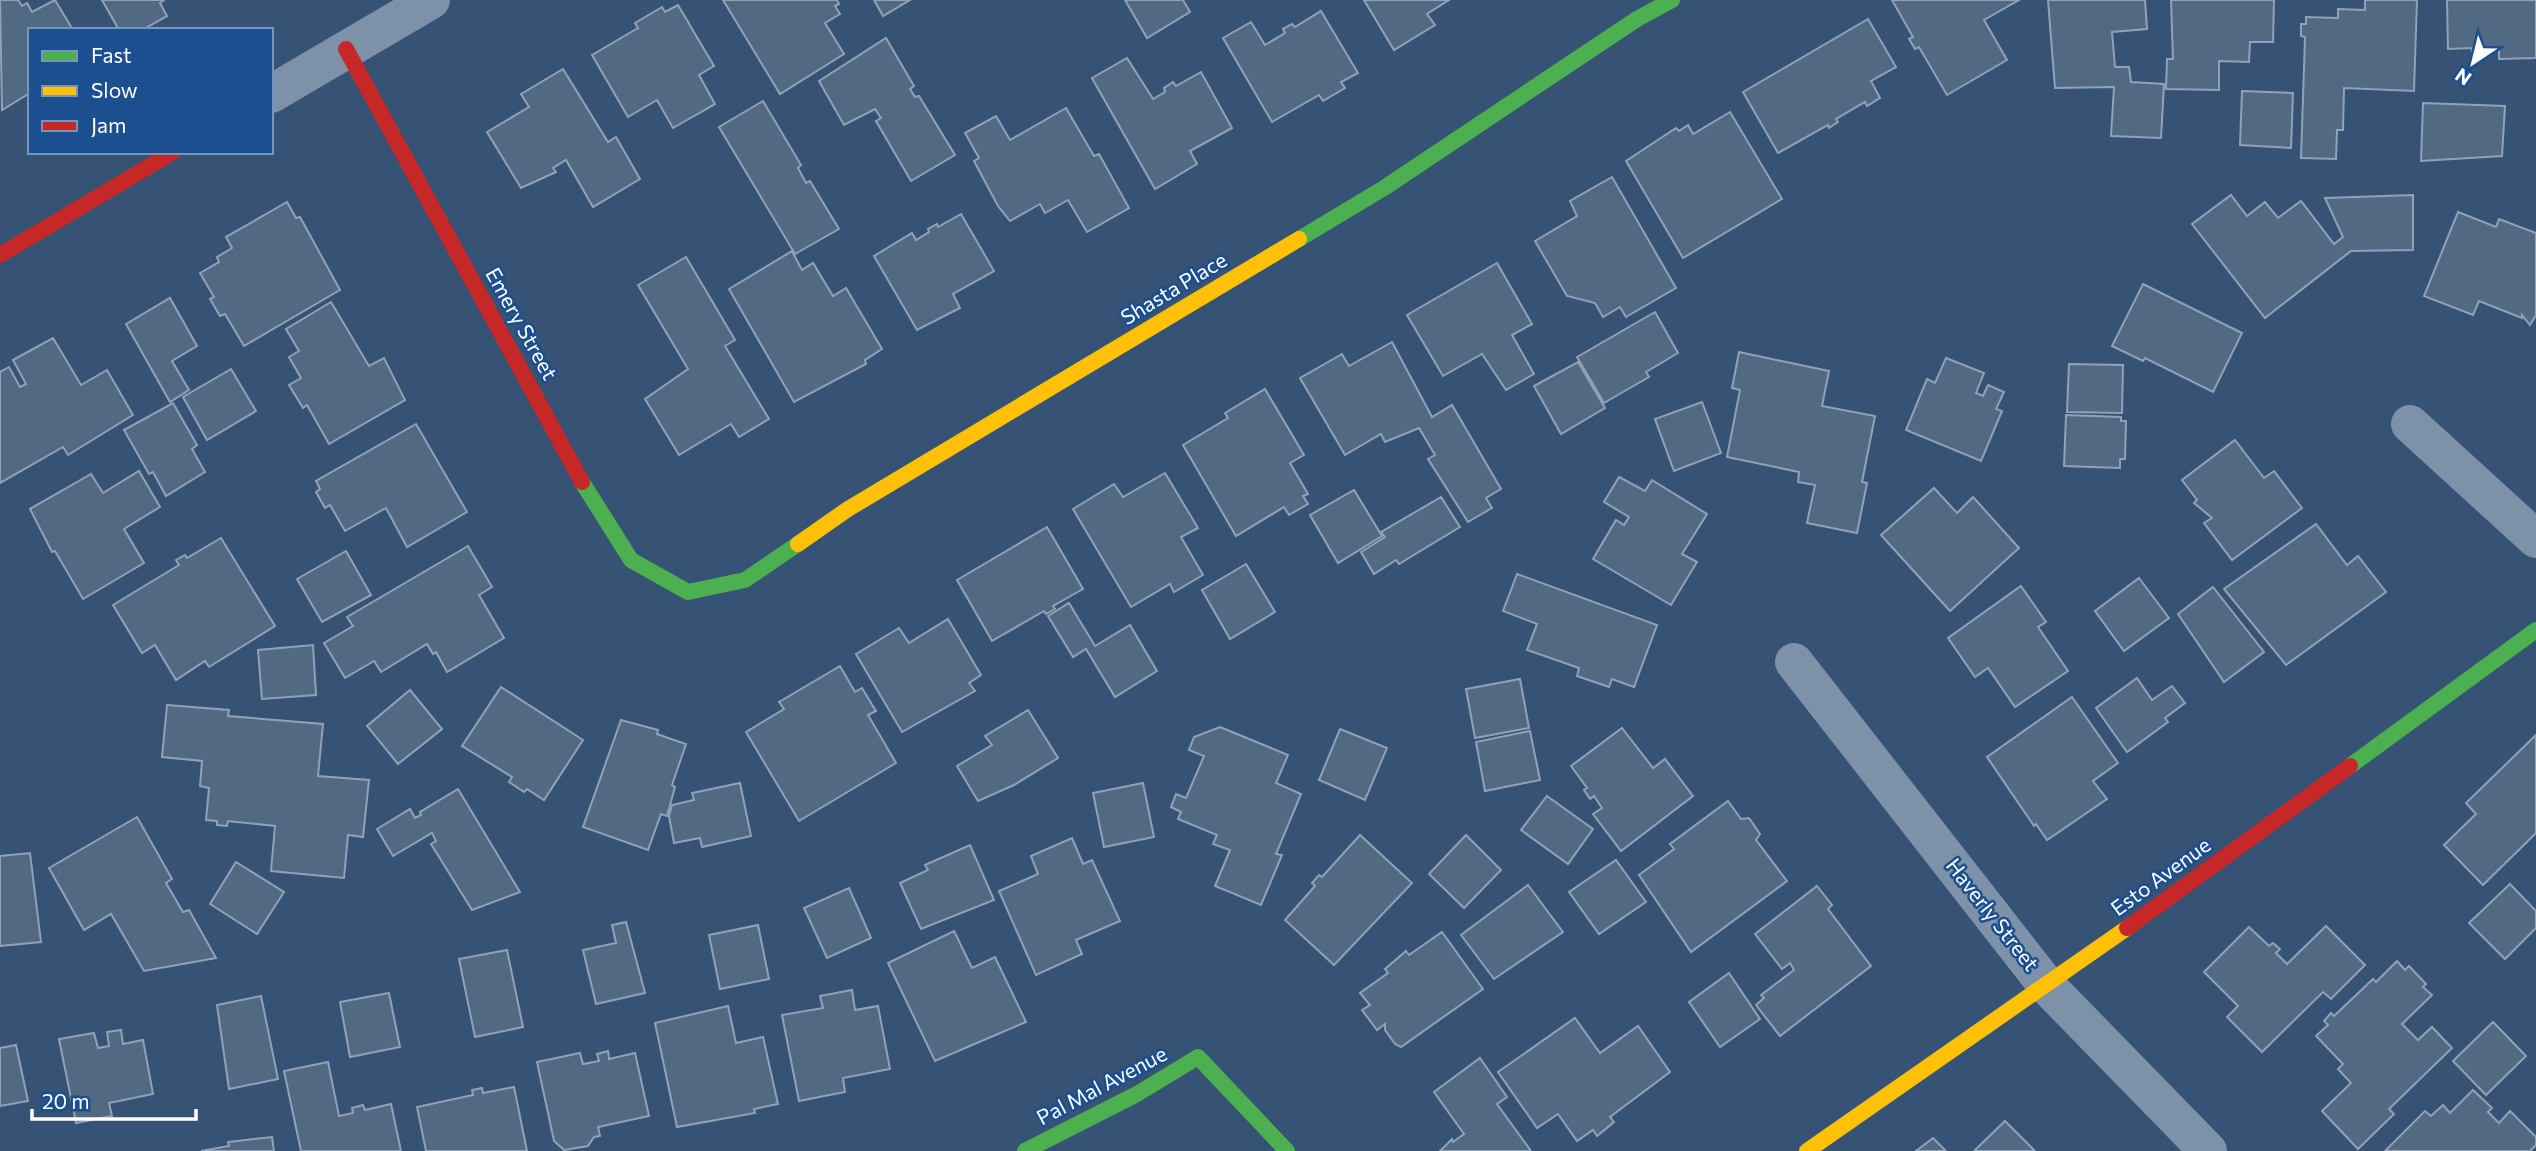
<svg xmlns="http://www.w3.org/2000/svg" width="2536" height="1151" viewBox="0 0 2536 1151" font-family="Commissioner,sans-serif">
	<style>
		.building { fill: #526984; stroke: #92a2b6; stroke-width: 2 }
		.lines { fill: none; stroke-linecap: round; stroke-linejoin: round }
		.street { stroke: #7d92a8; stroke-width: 38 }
		.fast { stroke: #4caf50; stroke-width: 16 }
		.slow { stroke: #ffc107; stroke-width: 16 }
		.jam { stroke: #c62828; stroke-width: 16 }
		.labels { text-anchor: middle; stroke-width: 5; stroke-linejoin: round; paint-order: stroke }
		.street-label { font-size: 21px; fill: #fff; stroke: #1b4f8f }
	</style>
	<rect width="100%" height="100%" fill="#365274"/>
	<g class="building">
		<path d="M0 0H18L22 6 27 3 32 12 55 0 73 30H30V93L2 110Z"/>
		<path d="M102 0H164L160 3 167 16 142 30H119Z"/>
		<path d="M723 0H837L839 4 835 6 840 14 825 23 844 54 780 94Z"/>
		<path d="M874 0H910L883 16Z"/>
		<path d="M1125 0H1183L1190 12 1147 38Z"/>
		<path d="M1364 0H1449L1427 14 1435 25 1394 50Z"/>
		<path d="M1892 0H2019L1984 20 2007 60 1947 95 1919 47 1915 49 1909 39 1913 37Z"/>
		<path d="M2048 0H2145L2147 29 2112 32 2115 67H2129L2131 82 2164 84 2161 138 2111 136 2114 87 2055 88Z"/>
		<path d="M2171 0H2274L2273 42H2250L2249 62 2219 61V90L2166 89 2167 59H2173Z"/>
		<path d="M2365 0H2417L2414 91 2344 88 2343 130H2337L2336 159 2301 158 2305 37 2301 36V24H2306V17L2338 18V9L2365 10Z"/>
		<path d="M2447 0H2536V58L2499 59V48H2487L2488 57H2472V48L2448 49Z"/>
		<path d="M678 5 714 66 699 75 715 104 673 128 657 100 628 117 592 55 638 28 635 23 662 7 665 12Z"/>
		<path d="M1321 11 1358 73 1341 82 1345 88 1323 101 1319 95 1272 122 1223 38 1251 22 1265 45 1285 33 1283 29 1292 24 1295 27Z"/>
		<path d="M1868 19 1896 67 1871 81 1880 98 1867 106 1865 102 1836 119 1838 122 1829 128 1828 125 1778 153 1743 92Z"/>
		<path d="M886 38 914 86 910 89 915 97 919 96 955 155 911 181 876 121 881 118 875 109 844 125 819 81Z"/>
		<path d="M1127 58 1153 99 1165 92 1164 88 1173 82 1176 86 1201 72 1232 128 1190 151 1197 164 1155 189 1092 78Z"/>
		<path d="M563 69 608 142 616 137 640 179 593 207 566 160 553 168 556 172 521 188 487 132 529 107 521 94Z"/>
		<path d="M2242 91 2293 93 2291 148 2240 145Z"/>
		<path d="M763 101 801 165 798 168 806 183 810 181 839 229 795 254 719 127Z"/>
		<path d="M2423 103 2505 106 2502 156 2421 161Z"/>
		<path d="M1066 108 1094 156 1099 154 1129 208 1087 232 1068 200 1045 213 1040 204 1010 221 998 206 974 161 979 158 965 133 996 116 1010 140Z"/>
		<path d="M1730 112 1782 199 1683 258 1626 161 1676 128 1679 131 1688 125 1693 134Z"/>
		<path d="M1612 177 1676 288 1626 317 1620 307 1603 317 1595 303 1567 296 1535 241 1577 216 1570 201Z"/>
		<path d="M2231 195 2247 216 2265 202 2278 218 2301 201 2334 244 2343 237 2325 198 2413 195V250L2351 251 2265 318 2192 224Z"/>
		<path d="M287 202 296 218 300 217 340 290 244 346 225 314 220 316 210 299 214 297 200 273 219 262 217 257 232 248 226 237Z"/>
		<path d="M2458 212 2496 227 2499 219 2536 233V315L2530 325 2522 315V318L2479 301 2473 315 2424 296Z"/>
		<path d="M961 214 994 271 953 294 960 308 917 330 874 256 912 233 916 240 929 232 928 229 937 224 938 227Z"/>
		<path d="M792 251 802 270 813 263 833 296 846 288 882 349 865 360 866 364 794 402 729 289Z"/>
		<path d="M686 257 735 340 725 346 769 419 739 437 731 424 679 455 645 399 688 369 638 285Z"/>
		<path d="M1497 263 1532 324 1512 335 1534 374 1506 390 1482 354 1443 376 1407 315Z"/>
		<path d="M2143 284 2242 333 2213 392 2145 358 2143 361 2112 346Z"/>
		<path d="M170 298 197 346 172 361 189 390 170 402 126 324Z"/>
		<path d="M331 302 369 366 384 358 405 400 329 444 307 405 303 408 289 385 301 378 289 357 299 351 286 329Z"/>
		<path d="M1655 312 1678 353 1646 372 1649 377 1604 403 1577 357Z"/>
		<path d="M53 338 81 385 107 370 133 415 68 455 63 447 0 483V372L9 367 20 387 26 384 13 360Z"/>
		<path d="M1392 342 1432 417 1452 405 1501 489 1486 498 1492 508 1468 522 1428 459 1435 455 1419 428 1385 442 1381 434 1345 455 1300 378 1342 354 1349 366Z"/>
		<path d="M1739 352 1829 371 1822 406 1875 416 1862 482 1867 483 1857 533 1807 523 1815 485 1798 482 1799 472 1727 457 1740 390 1732 388Z"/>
		<path d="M1946 358 1984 373 1976 393 1983 396 1988 385 2004 392 1996 409 2002 411 1981 461 1906 430 1927 379 1935 383Z"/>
		<path d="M1578 362 1605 408 1561 434 1534 386Z"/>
		<path d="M2069 364 2123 365 2122 413 2067 412Z"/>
		<path d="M231 369 256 411 207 440 183 397Z"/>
		<path d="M1265 389 1304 455 1290 463 1308 494 1303 496 1308 504 1289 515 1284 507 1236 536 1183 445 1228 418 1225 413Z"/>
		<path d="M1702 402 1721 453 1674 471 1655 419Z"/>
		<path d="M173 403 197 445 192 449 205 472 166 496 153 472 149 474 124 430Z"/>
		<path d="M2066 415 2121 417V421H2126L2125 459H2120V468L2064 466Z"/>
		<path d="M416 424 467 512 407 547 386 508 345 531 330 505 325 508 316 492 320 489 316 481Z"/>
		<path d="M2235 440 2264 478 2274 471 2302 508 2232 560 2204 523 2212 518 2194 503 2197 500 2182 480Z"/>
		<path d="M139 471 160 507 124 529 144 563 83 599 55 551 52 552 30 509 91 474 103 493Z"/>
		<path d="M1165 473 1198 528 1181 537 1203 575 1174 592 1170 584 1131 607 1073 509 1114 484 1123 497Z"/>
		<path d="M1619 477 1645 491 1652 480 1707 514 1682 554 1697 562 1671 605 1593 559 1616 520 1624 525 1629 517 1604 502Z"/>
		<path d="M1934 488 1957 513 1973 497 2019 548 1950 611 1881 535Z"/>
		<path d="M1354 490 1382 536 1338 563 1310 515Z"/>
		<path d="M1441 497 1460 527 1399 564 1396 560 1374 574 1361 552 1385 537 1381 532Z"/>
		<path d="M2316 524 2347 565 2358 556 2386 592 2286 665 2224 589Z"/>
		<path d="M1047 527 1083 589 1053 606 1055 609 1046 614 1044 611 992 641 957 580Z"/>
		<path d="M221 538 275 626 209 667 205 661 176 680 155 645 142 653 113 605 179 565 176 560 185 555 187 558Z"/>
		<path d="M468 546 492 587 479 595 504 638 447 672 436 652 433 654 427 644 381 672 374 661 345 678 324 643 353 626 347 617Z"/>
		<path d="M346 551 371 595 322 622 297 579Z"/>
		<path d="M1246 564 1275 612 1230 639 1202 590Z"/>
		<path d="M1517 574 1657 625 1634 687 1612 679 1609 687 1577 676 1579 668 1527 650 1537 624 1503 611Z"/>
		<path d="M2139 578 2169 618 2124 651 2095 611Z"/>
		<path d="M2021 586 2046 622 2038 627 2068 671 2015 707 1988 668 1975 677 1948 638Z"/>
		<path d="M2213 587 2264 652 2224 682 2178 614Z"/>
		<path d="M1069 603 1095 646 1130 625 1157 671 1115 697 1086 649 1073 657 1048 616Z"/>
		<path d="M948 619 981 675 969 683 975 691 902 732 856 654 899 628 909 643Z"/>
		<path d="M313 645 316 695 262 699 258 650Z"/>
		<path d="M840 666 855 692 862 688 876 711 868 715 896 763 799 821 746 732 784 709 779 702Z"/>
		<path d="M2137 678 2152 700 2172 686 2185 703 2165 718 2168 722 2127 752 2096 708Z"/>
		<path d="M1520 679 1529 728 1475 738 1466 689Z"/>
		<path d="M501 687 583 740 544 800 527 789 524 792 509 782 512 777 462 746Z"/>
		<path d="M410 690 442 729 398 764 367 726Z"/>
		<path d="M2072 697 2118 763 2093 781 2107 799 2047 840 2036 824 2034 826 1987 757Z"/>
		<path d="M167 705 229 710 228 716 323 724 318 776 369 780 363 837 348 835 344 878 271 871 275 826 228 821 227 826 217 825V821L206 820 209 788 200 786 202 761 162 757Z"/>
		<path d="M1028 710 1058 758 1014 785 978 801 957 766 992 745 985 736Z"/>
		<path d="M621 720 658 730 657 734 686 744 672 785 675 787 667 816 661 814 648 850 583 827Z"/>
		<path d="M1220 727 1288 755 1276 783 1301 794 1276 854 1282 855 1261 905 1215 886 1230 850 1213 844 1217 835 1178 819 1181 812 1171 807 1176 794 1186 798 1204 756 1189 750 1194 737Z"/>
		<path d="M1622 728 1653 768 1665 759 1693 796 1621 851 1593 814 1602 808 1594 796 1590 799 1584 790 1587 788 1571 766Z"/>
		<path d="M1340 729 1387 748 1365 800 1319 780Z"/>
		<path d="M1530 731 1540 780 1485 791 1476 742Z"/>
		<path d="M2536 735V833L2483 885 2444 845 2476 814 2466 803Z"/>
		<path d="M740 783 751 836 702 847 700 838 674 843 669 816 672 805 694 800 692 793Z"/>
		<path d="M1143 783 1154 837 1104 847 1093 793Z"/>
		<path d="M458 789 520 892 472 910 431 844 436 841 432 833 393 856 377 829 410 809 415 818 421 815 420 812Z"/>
		<path d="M1547 796 1593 829 1568 864 1521 830Z"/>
		<path d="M1728 801 1741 819 1749 818 1760 834 1756 840 1787 881 1691 952 1639 875 1674 849 1670 844Z"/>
		<path d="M137 817 172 879 166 883 183 912 189 910 216 958 144 971 111 914 84 930 49 868Z"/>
		<path d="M1360 835 1412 883 1334 965 1285 920 1315 886 1312 883 1319 875 1322 877Z"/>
		<path d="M1466 835 1501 870 1464 908 1429 874Z"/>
		<path d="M1072 838 1083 864 1092 860 1120 921 1076 940 1082 954 1036 975 999 891 1038 874 1031 856Z"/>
		<path d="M970 845 994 900 921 929 900 883 928 870 925 865Z"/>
		<path d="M30 853 41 942 0 946V856Z"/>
		<path d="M1616 860 1646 902 1599 934 1569 892Z"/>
		<path d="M236 862 284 892 257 934 210 904Z"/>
		<path d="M2510 884 2536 911V928L2505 959 2469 923Z"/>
		<path d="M1528 885 1563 932 1494 979 1461 935Z"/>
		<path d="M1817 886 1832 905 1828 909 1871 966 1780 1036 1756 1005 1764 998 1761 995 1794 970 1790 963 1782 969 1755 934Z"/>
		<path d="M849 888 871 938 827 958 804 908Z"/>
		<path d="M626 922 645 993 596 1004 583 950 616 943 612 925Z"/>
		<path d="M758 925 769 979 720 989 709 935Z"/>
		<path d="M2326 926 2365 965 2331 999 2323 992 2262 1052 2227 1017 2238 1006 2204 972 2249 927 2269 946 2273 943 2280 949 2276 953 2287 964Z"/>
		<path d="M954 931 972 968 995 957 1026 1022 935 1061 888 963Z"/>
		<path d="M1442 932 1483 989 1401 1047 1395 1044 1385 1030V1024L1377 1030 1362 1010 1370 1005 1360 993 1388 973 1385 969 1406 951 1409 955Z"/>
		<path d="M507 950 523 1027 475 1037 459 959Z"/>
		<path d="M2397 961 2405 970 2409 966 2426 984 2423 987 2432 995 2402 1024 2418 1040 2432 1027 2452 1048 2389 1109 2394 1114 2358 1149 2322 1111 2351 1083 2338 1069 2343 1064 2316 1036 2328 1025 2324 1021 2331 1013 2334 1016 2373 979 2376 982Z"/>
		<path d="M1729 973 1760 1019 1720 1047 1689 1002Z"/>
		<path d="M852 990 855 1010 878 1006 890 1069 843 1078 845 1092 799 1101 782 1015 823 1008 820 996Z"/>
		<path d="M389 993 400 1047 350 1057 340 1002Z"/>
		<path d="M261 996 278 1079 229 1089 217 1005Z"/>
		<path d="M728 1006 736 1043 763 1037 778 1104 754 1109 755 1113 677 1127 655 1023Z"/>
		<path d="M1575 1018 1600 1053 1638 1026 1670 1072 1610 1117 1614 1122 1597 1136 1593 1130 1577 1141 1558 1114 1537 1128 1498 1072Z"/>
		<path d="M2493 1022 2526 1056 2486 1095 2453 1061Z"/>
		<path d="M121 1030 123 1044 143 1040 153 1094 109 1103 112 1116 76 1123 59 1039 94 1033 98 1048 109 1046 107 1032Z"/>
		<path d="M16 1045 28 1101 0 1106V1048Z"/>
		<path d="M608 1051 609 1059 635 1053 649 1116 598 1127 600 1136 594 1137 588 1146 564 1150 554 1141 537 1062 580 1053 583 1064 599 1061 597 1054Z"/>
		<path d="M1480 1058 1507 1097 1497 1104 1531 1151H1440L1452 1139 1453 1142 1464 1134 1434 1092Z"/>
		<path d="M328 1062 339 1116 353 1113 352 1108 363 1105 365 1110 391 1104 401 1151H301L284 1071Z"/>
		<path d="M514 1087 527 1151H426L417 1107 473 1095 472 1090 482 1088 483 1093Z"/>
		<path d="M2473 1090 2492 1108 2488 1112 2499 1123 2510 1111 2536 1137V1145L2530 1151H2385L2425 1111 2431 1116 2443 1105 2450 1113Z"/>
		<path d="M2005 1121 2035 1151H1974Z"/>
		<path d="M272 1137 274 1151H201L229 1146 228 1142Z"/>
		<path d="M1933 1138 1946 1151H1916Z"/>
	</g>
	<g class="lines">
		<g class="street">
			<path d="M271 94 431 0"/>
			<path d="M2410 424 2536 539"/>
			<path d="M1794 662 2047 986 2208 1151"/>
		</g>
		<g class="fast">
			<path d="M1299 239 1384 188 1637 19 1672 0"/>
			<path d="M582 482 631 560 688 592 745 580 798 544"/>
			<path d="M2350 766 2536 630"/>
			<path d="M1025 1151 1137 1094 1198 1057 1287 1151"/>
		</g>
		<g class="slow">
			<path d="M798 544 848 509 1299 239"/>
			<path d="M1807 1151 2127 928"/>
		</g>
		<g class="jam">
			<path d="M346 49 582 482"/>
			<path d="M0 255 173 152"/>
			<path d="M2127 928 2350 766"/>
		</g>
	</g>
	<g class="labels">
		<g class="street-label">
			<text transform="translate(1174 289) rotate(-31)" y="7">Shasta Place</text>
			<text transform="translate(521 324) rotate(61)" y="7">Emery Street</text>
			<text transform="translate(2161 877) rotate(-36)" y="7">Esto Avenue</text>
			<text transform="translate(1992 915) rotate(52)" y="7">Haverly Street</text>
			<text transform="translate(1102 1086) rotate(-28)" y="7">Pal Mal Avenue</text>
		</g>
	</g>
	<rect x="28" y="28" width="245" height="126" fill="#1b4f8f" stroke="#7695bc" stroke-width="2"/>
	<rect x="42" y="51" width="35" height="10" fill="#4caf50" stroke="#7695bc" stroke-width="2"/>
	<text x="91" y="63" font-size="21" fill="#ffffff">Fast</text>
	<rect x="42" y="86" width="35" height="10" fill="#ffc107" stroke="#7695bc" stroke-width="2"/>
	<text x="91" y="98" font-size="21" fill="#ffffff">Slow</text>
	<rect x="42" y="121" width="35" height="10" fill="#c62828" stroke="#7695bc" stroke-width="2"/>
	<text x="91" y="133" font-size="21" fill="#ffffff">Jam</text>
	<g transform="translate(2473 63) rotate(215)" stroke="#1b4f8f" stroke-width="5" paint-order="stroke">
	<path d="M0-5L12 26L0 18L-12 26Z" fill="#ffffff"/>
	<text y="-10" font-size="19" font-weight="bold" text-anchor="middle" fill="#ffffff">N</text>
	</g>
	<path d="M32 1109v10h164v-10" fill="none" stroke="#ffffff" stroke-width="3.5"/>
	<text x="42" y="1109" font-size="21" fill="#ffffff" stroke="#1b4f8f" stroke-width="5" paint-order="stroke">20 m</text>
</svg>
